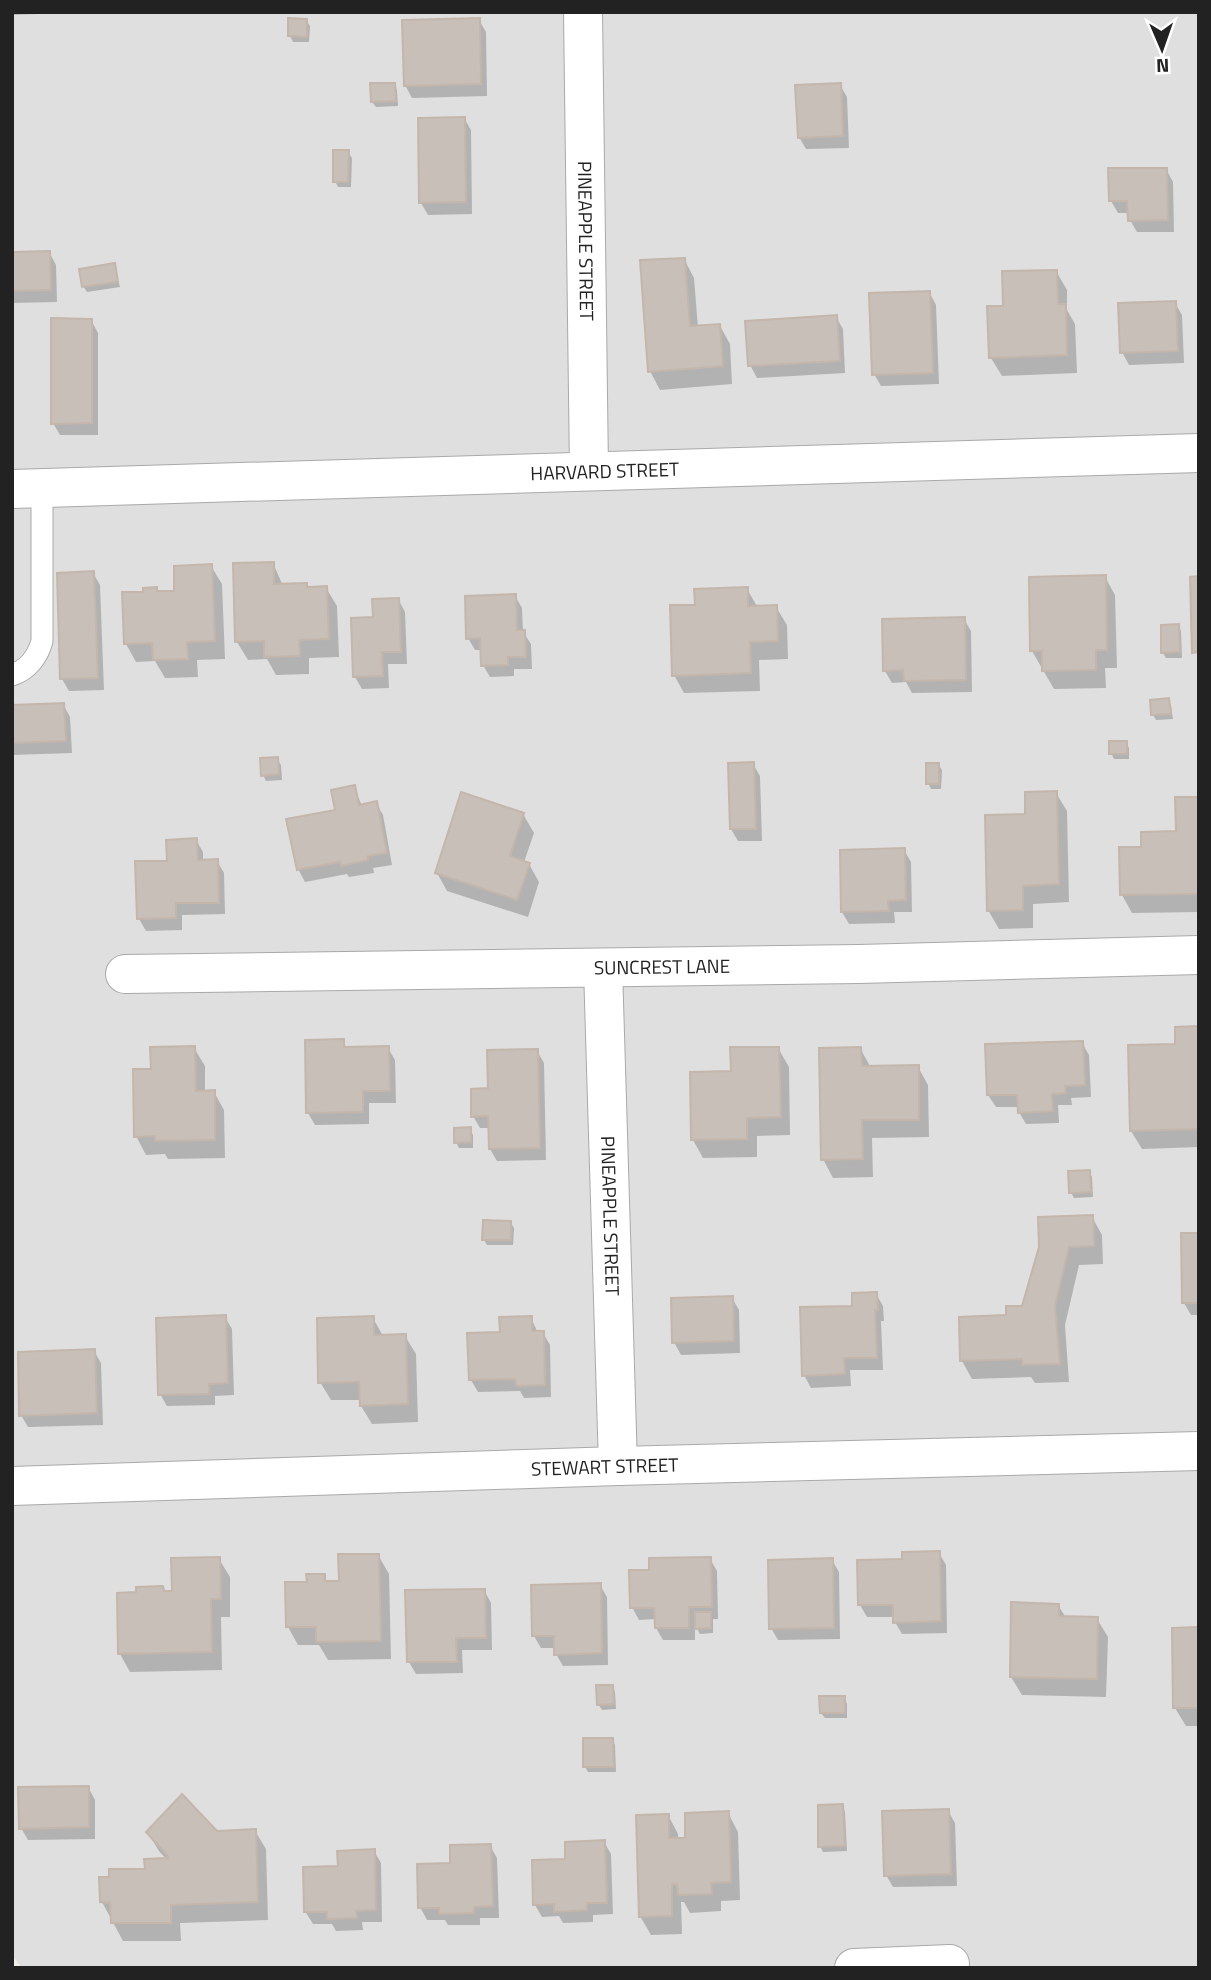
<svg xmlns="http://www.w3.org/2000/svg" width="1211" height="1980" viewBox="0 0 1211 1980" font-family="'Titillium Web',sans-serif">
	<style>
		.residential { fill: #e0dfdf }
		.shadow { fill: #0003 }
		.building { fill: #c7bfb8; stroke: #c4b6ab; stroke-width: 2 }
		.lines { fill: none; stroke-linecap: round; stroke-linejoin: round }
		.service-casing { stroke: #a9a9a9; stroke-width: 23 }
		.minor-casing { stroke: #a9a9a9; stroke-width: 40 }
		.service { stroke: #fff; stroke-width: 21 }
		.minor { stroke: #fff; stroke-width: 38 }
		.labels { text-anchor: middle; stroke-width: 5; stroke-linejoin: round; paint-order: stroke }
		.street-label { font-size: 19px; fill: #222; stroke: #fff }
	</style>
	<rect width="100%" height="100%" fill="#f2efe9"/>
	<path class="residential" d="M12 12H1199V1968H22L12 1955Z"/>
	<g class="shadow">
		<path d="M12 12H62V13L12 15Z"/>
		<path d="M306 20 310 26 309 42H293L290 36Z"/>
		<path d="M479 20 486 32 487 96 412 98 405 85Z"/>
		<path d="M394 84 397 90 398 106 376 107 372 102Z"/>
		<path d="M840 85 847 97 849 148 806 149 799 137Z"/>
		<path d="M464 118 471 130 472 214 428 215 421 203Z"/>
		<path d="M348 152 352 158 351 187H338L335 181Z"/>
		<path d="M1166 169 1173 182 1174 232H1137L1130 220 1129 213H1118L1111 201Z"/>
		<path d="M49 252 56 265 57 302 12 303V254Z"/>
		<path d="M684 259 694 278 698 328 720 326 730 344 732 384 660 390 650 371Z"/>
		<path d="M114 265 120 287 87 292 83 286Z"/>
		<path d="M1056 271 1067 290V310L1075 324 1077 373 1002 376 991 358 1005 308Z"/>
		<path d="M929 292 936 305 939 384 881 386 874 374Z"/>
		<path d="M1175 303 1182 315 1184 363 1129 365 1122 352Z"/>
		<path d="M836 317 843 329 845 373 757 378 750 365Z"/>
		<path d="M91 320 98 333V435H60L53 423Z"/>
		<path d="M273 563 283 586 306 585 308 588H326L337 606 339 657 309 658V674L276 675 267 659 248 660 237 642Z"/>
		<path d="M211 566 222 584 225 659 197 660 198 677 165 678 155 661 136 662 126 644 145 593 156 589 159 593 176 592Z"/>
		<path d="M93 573 100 585 104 690 69 691 62 679Z"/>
		<path d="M1105 577 1115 595 1117 668H1105L1106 688 1054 689 1032 651Z"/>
		<path d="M747 589 758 608 776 607 787 625 788 659 759 660 760 691 684 693 674 675 696 606Z"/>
		<path d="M515 596 522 608 523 632 531 644 532 669H514V676L490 677 483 665V650H475L468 638Z"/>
		<path d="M398 599 405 612 407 664H388L389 688 362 689 355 677 375 619Z"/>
		<path d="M964 619 971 631 972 692 912 693 906 682 892 683 885 671Z"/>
		<path d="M1178 626 1181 631 1182 658H1166L1163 653Z"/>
		<path d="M1168 700 1171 705 1173 719 1156 720 1153 715Z"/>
		<path d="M63 704 70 717 72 753 12 755V706Z"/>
		<path d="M1126 742 1129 748V759H1114L1111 753Z"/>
		<path d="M277 759 281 765 282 780 266 781 263 775Z"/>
		<path d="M753 764 760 776 762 841H738L731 829Z"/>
		<path d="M938 764 942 770 941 789H931L928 783Z"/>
		<path d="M354 787 362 806 376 803 383 815 392 865 373 868 374 873 349 877 347 874 305 882 298 869Z"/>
		<path d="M1056 793 1067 811 1069 902 1033 904V928L999 929 988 910 1027 816Z"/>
		<path d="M1199 799V912L1132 913 1122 895 1143 849 1178 833Z"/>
		<path d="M523 814 534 833 524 862 529 864 539 882 528 917 447 891 437 873Z"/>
		<path d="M196 840 203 852V861H217L224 873 225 914 182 915V930L146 931 139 919 169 863Z"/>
		<path d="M904 850 911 862 912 912H894L895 923 849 924 842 912Z"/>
		<path d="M1199 1028V1147L1142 1149 1131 1131 1177 1046Z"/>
		<path d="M343 1041 347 1049 388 1048 395 1060 396 1103H369V1124L315 1125 308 1113Z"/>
		<path d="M1082 1043 1089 1055 1091 1097 1071 1098 1072 1105H1058L1059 1123 1026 1124 1019 1112V1107H996L988 1095Z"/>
		<path d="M194 1048 205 1066V1092H214L224 1110 225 1158 168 1159 165 1154 146 1155 136 1136 152 1071Z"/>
		<path d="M778 1048 789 1067 790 1135 757 1136V1157L703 1158 693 1140 733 1073Z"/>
		<path d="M860 1048 871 1068 918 1067 928 1085 929 1137 872 1138 873 1177 833 1178 823 1159Z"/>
		<path d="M537 1051 544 1063 546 1160 497 1161 490 1149V1128H480L473 1116 489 1090Z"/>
		<path d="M470 1129 473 1135V1148H459L456 1142Z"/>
		<path d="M1089 1172 1092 1177 1093 1197 1074 1198 1071 1192Z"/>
		<path d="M1092 1217 1102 1235 1103 1264 1079 1265 1065 1325 1069 1382 1035 1383 1031 1377 972 1379 962 1361 961 1319 1008 1317 1023 1307Z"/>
		<path d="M510 1222 514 1228 513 1245H487L484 1240Z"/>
		<path d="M1199 1234V1315H1191L1184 1303Z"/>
		<path d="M876 1294 883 1306 884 1321H881L883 1370H850L851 1386 811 1388 804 1375 854 1307Z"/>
		<path d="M732 1298 739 1310 740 1353 681 1355 674 1342Z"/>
		<path d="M225 1317 232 1329 234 1395 215 1396V1405L167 1406 160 1394Z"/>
		<path d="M373 1318 383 1336H405L416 1354 418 1422 372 1424 361 1406V1400H331L320 1382Z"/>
		<path d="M531 1318 538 1333H543L550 1345 551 1397 524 1398 520 1391 478 1392 471 1380 502 1333Z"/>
		<path d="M94 1351 101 1363 103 1425 28 1427 21 1415Z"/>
		<path d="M939 1553 946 1565 947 1633 902 1634 895 1622V1617H867L860 1605 904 1561Z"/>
		<path d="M378 1555 389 1574 391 1659 328 1660 319 1645H298L288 1627 308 1583 324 1576 328 1583H340Z"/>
		<path d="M219 1559 230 1577V1617H221L222 1670 130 1672 120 1654 162 1588 165 1593H173Z"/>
		<path d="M710 1559 717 1571 718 1619H713V1633L700 1634 695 1625V1640H663L656 1628V1619L639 1620 632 1607 651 1572Z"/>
		<path d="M832 1560 839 1572 840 1639 778 1640 771 1628Z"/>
		<path d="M600 1585 607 1597 608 1665 563 1666 556 1654 555 1648H541L534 1636Z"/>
		<path d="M484 1590 491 1603 492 1650H462L463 1673 416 1674 409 1662Z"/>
		<path d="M1058 1605 1066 1618 1097 1619 1108 1637 1106 1697 1022 1695 1011 1677Z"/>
		<path d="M1199 1629V1726H1186L1175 1708Z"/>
		<path d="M612 1686 615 1692 616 1709 602 1710 598 1704Z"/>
		<path d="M844 1698 847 1704V1718H825L821 1713Z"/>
		<path d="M612 1739 615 1745 616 1772H588L585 1767Z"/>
		<path d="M88 1787 95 1800V1839L28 1840 21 1828Z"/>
		<path d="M842 1806 845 1812 847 1851 823 1852 820 1846Z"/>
		<path d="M948 1811 955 1823 957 1886 893 1887 886 1875Z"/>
		<path d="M728 1813 738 1832 740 1900 721 1901V1911L690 1913 684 1902H681L682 1934 651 1935 640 1916 668 1815 678 1834V1840H687Z"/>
		<path d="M255 1831 266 1849 268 1920 180 1923 181 1941H123L102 1902 147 1870 167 1860 159 1851 148 1833Z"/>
		<path d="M604 1842 611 1854 613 1914 593 1915V1922L563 1923 559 1916 542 1917 535 1905 567 1860Z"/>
		<path d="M490 1846 497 1858 499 1918H480V1925H448L445 1920H427L420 1907 452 1865Z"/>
		<path d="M374 1851 381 1863 382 1922H362L363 1930 336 1931 332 1924H313L305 1911 340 1868Z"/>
	</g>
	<g class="building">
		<path d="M288 18 307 19V37L288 36Z"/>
		<path d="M480 18 481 84 404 86 402 20Z"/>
		<path d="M370 83H395L396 101 371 102Z"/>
		<path d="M841 83 843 136 798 138 795 85Z"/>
		<path d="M465 117 466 202 419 203 418 118Z"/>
		<path d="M333 150H349L348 182H333Z"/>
		<path d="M1108 168H1167L1168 220 1128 221 1127 201H1109Z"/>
		<path d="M50 251 51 290 12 291V252Z"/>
		<path d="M685 258 690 326 720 324 723 366 648 372 640 260Z"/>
		<path d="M115 263 118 282 82 287 79 269Z"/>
		<path d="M1057 270 1058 304H1066L1067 355 989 358 987 306H1003L1002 271Z"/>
		<path d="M930 291 933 373 872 375 869 293Z"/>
		<path d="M1176 301 1178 351 1120 353 1118 303Z"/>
		<path d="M837 315 840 361 748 366 745 321Z"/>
		<path d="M51 318 92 319V423L51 424Z"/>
		<path d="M274 562V584L307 583V587L327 586 329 639 299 640 300 656 264 657V641L235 642 233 563Z"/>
		<path d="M212 564 215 641 187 642 188 659 153 660 152 643 124 644 122 592H143V588L157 587V591H174V566Z"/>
		<path d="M94 571 98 678 60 679 57 573Z"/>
		<path d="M1106 575 1107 650H1096V670L1042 671V651H1030L1029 577Z"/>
		<path d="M1199 576V652L1192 653 1190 577Z"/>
		<path d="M748 587V606L777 605 778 641 750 642 751 673 672 676 670 605H695L694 589Z"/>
		<path d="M516 594 517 630H525L526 657H508V665L481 666 480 638 466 639 465 596Z"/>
		<path d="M399 598 401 652H382L383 676 353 677 351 618 373 617 372 599Z"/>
		<path d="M965 617 966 680 904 681 903 670 883 671 882 619Z"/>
		<path d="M1179 624 1180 652 1161 653V625Z"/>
		<path d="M1169 698 1171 714 1151 715 1150 700Z"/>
		<path d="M64 703 66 741 12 743V705Z"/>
		<rect x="1109" y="741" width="18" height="13"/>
		<path d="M278 757 279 774 261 776 260 758Z"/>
		<path d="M754 762 756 829H730L728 763Z"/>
		<rect x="926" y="763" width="13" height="21"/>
		<path d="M355 785 359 805 377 801 387 853 368 856V860L341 866 340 862 297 870 286 819 335 810 331 790Z"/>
		<path d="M1057 791 1059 884 1023 886V910L987 911 985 815 1025 814V792Z"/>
		<path d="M461 792 524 813 510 856 530 863 517 900 435 873Z"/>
		<path d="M1175 797H1199V894L1120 895 1119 847H1141V832L1176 831Z"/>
		<path d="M197 838 198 860 218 859 219 903H176V918L137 919 135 861H167L166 840Z"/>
		<path d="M905 848 906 900 888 901 889 911 841 912 840 850Z"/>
		<path d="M1199 1026V1129L1130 1131 1128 1045 1175 1044V1027Z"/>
		<path d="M344 1039V1047L389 1046 390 1091H363V1112L306 1113 305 1040Z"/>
		<path d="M1083 1041 1085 1085 1065 1086 1066 1093 1052 1094 1053 1111 1018 1113 1017 1095H987L985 1044Z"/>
		<path d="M195 1046 196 1091 215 1090V1140L155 1141V1136L134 1137 133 1069H151L150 1047Z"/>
		<path d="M730 1047H779L781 1117 747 1118V1139L691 1140 690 1072 731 1071Z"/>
		<path d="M861 1047 862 1066 919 1065V1120H862L863 1159 821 1160 819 1048Z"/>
		<path d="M538 1049 540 1148 489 1149 488 1116 471 1117V1089L488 1088 487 1050Z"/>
		<path d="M471 1127V1142L454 1143V1128Z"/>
		<path d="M1090 1170 1091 1192 1069 1193 1068 1171Z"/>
		<path d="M1093 1215 1094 1246 1069 1247 1055 1306 1060 1364 1022 1365V1359L960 1361 959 1317 1006 1315V1306H1022L1039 1247 1038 1217Z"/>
		<path d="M483 1220 511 1221V1240H482Z"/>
		<path d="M1181 1233H1199V1303H1182Z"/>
		<path d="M877 1292 878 1310H875L877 1358H844L845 1374 802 1376 800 1307 852 1306V1293Z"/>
		<path d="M733 1296 734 1341 672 1343 671 1298Z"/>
		<path d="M226 1315 228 1383 209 1384V1394L158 1395 156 1318Z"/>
		<path d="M374 1316V1335L406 1334 408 1404 360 1406 359 1382 318 1383 317 1318Z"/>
		<path d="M532 1316V1331H544L545 1385 516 1386 515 1379 469 1380 467 1333 500 1332 499 1317Z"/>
		<path d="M95 1349 97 1413 19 1416 18 1352Z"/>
		<path d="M940 1551 941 1621 893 1623V1605H858L857 1560 902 1559V1552Z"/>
		<path d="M338 1554H379L381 1641 316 1642V1627H286L285 1582H307L306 1574H325V1581H339Z"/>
		<path d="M220 1557 221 1599H211L212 1652 118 1654 117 1593 136 1592V1587L163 1586 164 1591H172L171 1558Z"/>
		<path d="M711 1557 712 1607H689V1628H655L654 1608H630L629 1570H649V1558Z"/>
		<path d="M833 1558 834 1628 769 1629 768 1560Z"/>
		<path d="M601 1583 602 1653 554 1655V1636H532L531 1585Z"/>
		<path d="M485 1589 486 1638H456L457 1662H407L405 1590Z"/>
		<path d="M1011 1602 1059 1604V1616L1098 1617 1097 1679 1010 1677Z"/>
		<path d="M695 1612H711V1628L695 1629Z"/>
		<path d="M1199 1627V1708H1173L1172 1628Z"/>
		<path d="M596 1685H613L614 1704 597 1705Z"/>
		<path d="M819 1696H845V1713H820Z"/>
		<path d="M583 1738H613L614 1767H583Z"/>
		<path d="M89 1786V1827L19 1829 18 1787Z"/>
		<path d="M182 1794 217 1831 256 1829 258 1902 171 1905V1923H111L110 1903 100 1902 99 1877H109V1869H145L144 1859 168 1858 167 1855 146 1832Z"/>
		<path d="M843 1804 845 1846 818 1847V1805Z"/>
		<path d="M949 1809 951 1874 884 1876 882 1811Z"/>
		<path d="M729 1811 731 1882 711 1883 712 1894 678 1895 677 1884H672V1916L639 1917 636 1815 669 1814V1838H685V1813Z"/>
		<path d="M605 1840 607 1903H587V1910L554 1912V1904L533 1905 532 1860 565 1859V1842Z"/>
		<path d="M491 1844 493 1906 474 1907V1913L439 1914V1908H418L417 1864 450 1863V1845Z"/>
		<path d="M375 1849 376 1910 356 1911 357 1918 327 1919V1912H304L303 1867 338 1866 337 1851Z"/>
	</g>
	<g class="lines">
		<defs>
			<path id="service" d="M12 675C28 670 38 656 42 641V488"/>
			<g id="minor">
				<path id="s1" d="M583 12 589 471"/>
				<path id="s2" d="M12 489 1199 453"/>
				<path id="s3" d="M603 968 618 1466"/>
				<path id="s4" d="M125 974 859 964 1199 955"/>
				<path id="s5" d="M12 1486 618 1466 1199 1451"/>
				<path d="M854 1968 950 1964"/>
			</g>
		</defs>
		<use href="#service" class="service-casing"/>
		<use href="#minor" class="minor-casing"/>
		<use href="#service" class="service"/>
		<use href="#minor" class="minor"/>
	</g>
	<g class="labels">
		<g class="street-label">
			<text dy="7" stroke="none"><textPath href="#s1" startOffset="229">PINEAPPLE STREET</textPath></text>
			<text dy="7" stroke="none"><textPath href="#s2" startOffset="593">HARVARD STREET</textPath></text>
			<text dy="7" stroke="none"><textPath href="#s4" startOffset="537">SUNCREST LANE</textPath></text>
			<text dy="7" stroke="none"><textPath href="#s3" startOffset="248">PINEAPPLE STREET</textPath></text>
			<text dy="7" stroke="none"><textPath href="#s5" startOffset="593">STEWART STREET</textPath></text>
		</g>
	</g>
	<rect width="1211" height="1980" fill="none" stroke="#222222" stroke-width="28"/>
	<g transform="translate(1162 49) rotate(178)" stroke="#ffffff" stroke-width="5" paint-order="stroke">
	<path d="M0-5L12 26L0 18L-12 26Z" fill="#222222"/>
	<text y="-10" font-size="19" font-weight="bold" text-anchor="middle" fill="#222222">N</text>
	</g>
</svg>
